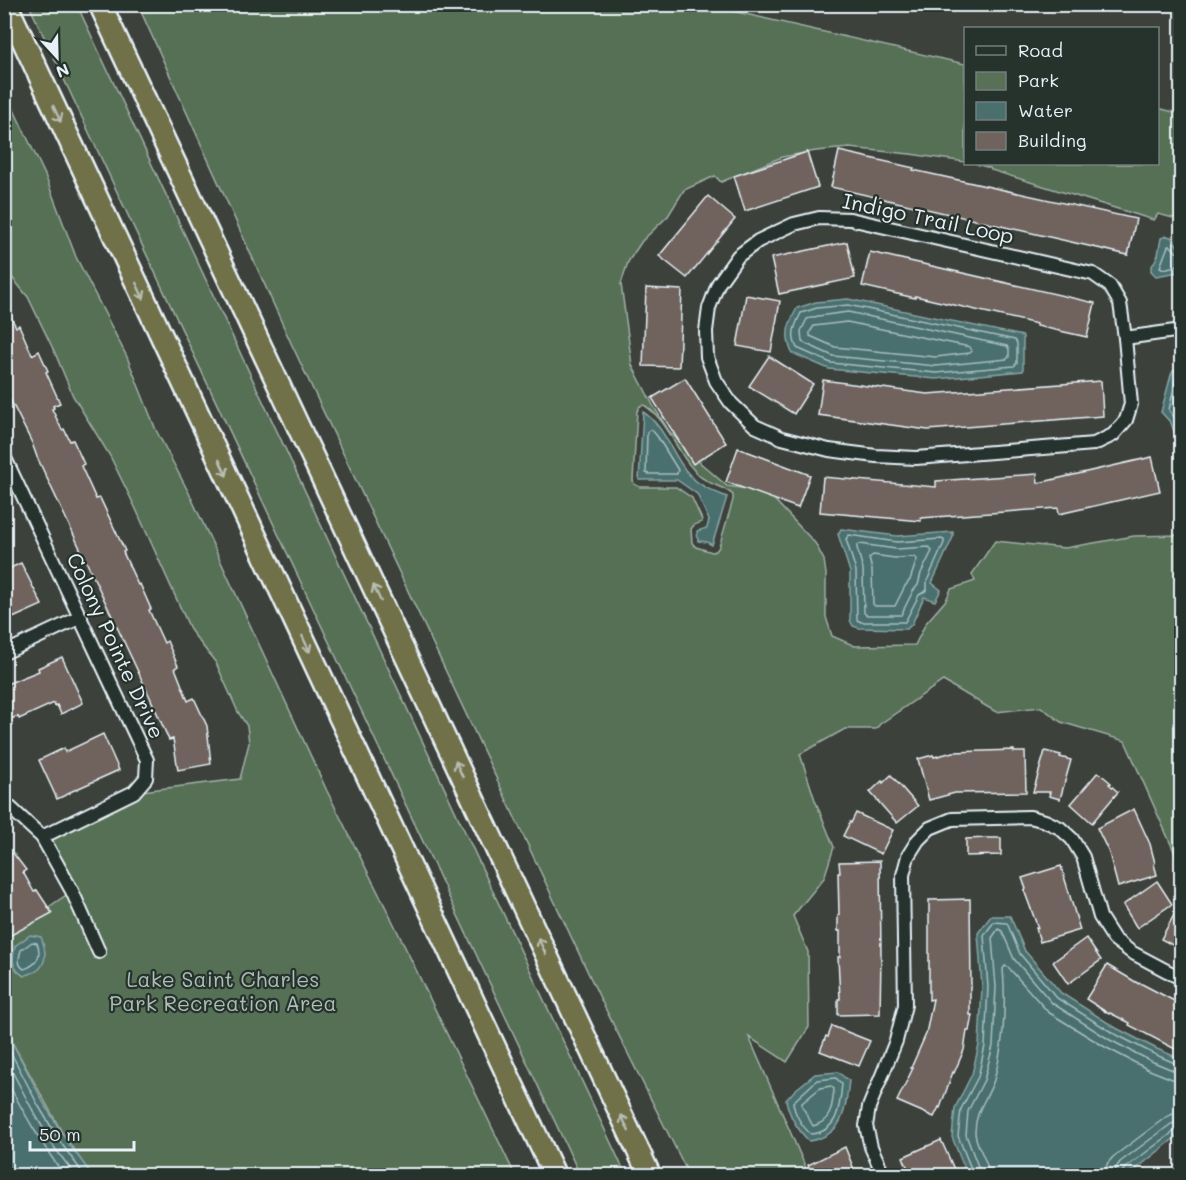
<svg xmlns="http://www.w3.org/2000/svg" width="1186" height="1180" viewBox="0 0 1186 1180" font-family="Mali,sans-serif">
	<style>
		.green { fill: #577056; stroke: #a0b0a7; stroke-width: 1.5; fill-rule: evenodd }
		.water { fill: #4a706e; stroke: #89a4a5; stroke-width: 1.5 }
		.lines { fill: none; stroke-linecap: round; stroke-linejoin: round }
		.shore { stroke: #a9bdc1; stroke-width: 1.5 }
		.building { fill: #70635d; stroke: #e8f1f8; stroke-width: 1.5 }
		.minor-casing { stroke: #e8f1f8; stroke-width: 16 }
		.motorway-casing { stroke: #e8f1f8; stroke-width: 26 }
		.minor { stroke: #26332d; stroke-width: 12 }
		.motorway { stroke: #70704a; stroke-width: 21 }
		.oneway { stroke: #b8bdb2 }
		.labels { text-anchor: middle; stroke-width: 4.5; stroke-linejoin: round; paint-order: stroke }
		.street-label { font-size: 21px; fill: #e8f1f8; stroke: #26332d }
		.park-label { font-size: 21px; fill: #aebdb7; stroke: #26332d }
	</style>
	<rect width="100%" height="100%" fill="#3c413b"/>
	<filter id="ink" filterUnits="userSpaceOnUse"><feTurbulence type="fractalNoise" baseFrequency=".0167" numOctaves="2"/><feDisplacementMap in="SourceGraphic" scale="12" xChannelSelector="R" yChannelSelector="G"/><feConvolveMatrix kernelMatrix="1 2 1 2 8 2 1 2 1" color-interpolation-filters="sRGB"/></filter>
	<g filter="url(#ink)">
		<g class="green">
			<path d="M29 5H77L626 1175H580Z"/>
			<path d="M138 5H706L965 64V162L910 154 849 148 816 151 782 157 721 182 715 176 684 190 668 216 642 241 628 262 621 284 632 365 654 407 669 431 697 460 727 486 767 492 815 543 824 560 826 574V617L832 636 855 646 915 645 926 623 946 600 951 589 975 581 972 574 995 541 1065 548 1134 536 1181 535V867L1125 741 1061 722 1041 707 996 712 943 681 880 724 876 729H845L800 754 815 800 834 847 824 878 793 916 808 952 809 1027 787 1062 749 1037 809 1175H689L600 998 291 343ZM644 405C669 421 674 449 693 469 696 473 700 477 704 479 713 486 725 487 733 495V500L719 547 716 551 712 552 696 547 692 543 691 529 694 525 702 522V520L692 498 676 487H640L634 484 633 480 637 411 640 406Z"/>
			<path d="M4 89 45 175 76 257 127 357 156 430 189 493 327 791 392 920 515 1175H91L63 1134 12 1042 5 1016V937L72 891 42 837 134 792 240 779 249 743 247 726 238 712 216 663 191 631 135 507 110 456 73 396 55 353 28 297 5 269Z"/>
			<path d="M1158 108 1181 114V216L1173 218 1158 214 1154 220 991 170 990 168 976 164H1158Z"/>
		</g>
		<g class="water">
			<path d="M1167 236 1171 237 1181 250V261L1178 272 1156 276 1151 271V268L1158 255 1161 238Z"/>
			<path d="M848 299 1023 336V371L936 379 829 369 792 353C784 334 788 325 797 308L816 302Z"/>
			<path d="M1181 369H1182L1181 451 1171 423 1161 412 1171 375 1173 371Z"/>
			<path d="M643 412C664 425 672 454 687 472 697 485 712 491 727 497L712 545 707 542 698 541 697 531 707 528 709 520 697 494 677 480H639Z"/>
			<path d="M841 529 897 536 953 532V537L932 583 941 590 935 601 924 597 912 624 907 629 859 628 853 626 850 620V572L838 534Z"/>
			<path d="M991 916H1010L1025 951 1061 993 1116 1028 1157 1049 1181 1059V1133L1136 1169 1124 1175 968 1176 966 1173 952 1137 955 1108 972 1074 979 1045 982 987 978 933Z"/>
			<path d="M30 935 41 937C45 947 49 961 38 970 34 973 28 974 24 976 11 968 12 960 15 946Z"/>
			<path d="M4 1016 12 1042 43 1102 66 1140 92 1175H5Z"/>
			<path d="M838 1072 849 1081C845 1111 844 1135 809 1141 798 1130 789 1115 786 1100L795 1090 815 1074Z"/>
		</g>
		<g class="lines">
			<g class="shore">
				<path d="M1182 253 1176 252 1171 246H1168L1160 267 1164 269 1182 264"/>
				<path d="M848 305 1015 340 1017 343V363L1014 366 936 373 831 363 797 348C790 335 795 325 801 313L817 308Z"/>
				<path d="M848 312 1007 346 1009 349V357L1007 359 936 366 833 356 802 342 801 331 807 319 818 316Z"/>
				<path d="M847 322 970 347 972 351 970 353 936 357 835 347 810 336V332L814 326Z"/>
				<path d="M1182 376 1176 378 1169 410 1176 420 1182 432"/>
				<path d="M651 429 657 436 678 470 677 474H649L646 473 647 432Z"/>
				<path d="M849 535 897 542 941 539 944 540V543L927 581V590L919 595 905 622H861L857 620 856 571 846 539Z"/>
				<path d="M860 544 896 549 929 547 931 549 932 551 921 573 918 585 913 591 901 615H867L864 613 863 569 857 548V545Z"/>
				<path d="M873 555 895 558 914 557 917 559 910 580 905 586 895 606H875L873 604 872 570 869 558Z"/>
				<path d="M32 942 37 943C42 956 37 965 24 969 17 965 19 957 21 950Z"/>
				<path d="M4 1037 7 1045 38 1105 61 1143 85 1176"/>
				<path d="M4 1056 32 1109 54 1147 76 1176"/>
				<path d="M4 1076C23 1111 41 1144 65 1176"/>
				<path d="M836 1078 842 1084C840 1106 838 1132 811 1134 802 1127 794 1113 793 1102L817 1080Z"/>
				<path d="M831 1086 834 1089C832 1107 832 1121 813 1126L802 1106V1103L820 1088Z"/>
				<path d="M973 1176 972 1171 958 1136 961 1109 978 1077 985 1046 988 987 984 935 994 922 1007 923 1020 954 1057 998 1113 1033 1154 1054 1177 1064H1182"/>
				<path d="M980 1176 979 1169 966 1135 968 1111 984 1080 993 1046 996 987 992 938 998 929 1002 931 1014 959 1052 1003 1110 1040 1151 1061 1175 1071 1182 1072"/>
				<path d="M989 1176C989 1160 975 1146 975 1132 975 1110 988 1098 994 1080 1004 1044 1006 1005 1003 969L1005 966 1008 967 1048 1012 1105 1047 1147 1069 1172 1079 1182 1081"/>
				<path d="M1105 1176 1107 1164 1113 1157 1166 1117 1173 1114 1182 1112"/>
				<path d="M1114 1176 1116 1168 1120 1162 1171 1124 1182 1121"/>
				<path d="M1122 1176V1172L1125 1168 1176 1130 1182 1129"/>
			</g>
		</g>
		<g class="building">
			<path d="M839 151 914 168 913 170 1136 219 1128 255 831 187Z"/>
			<path d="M807 152 818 187 745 211 734 176Z"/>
			<path d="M708 196 735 219 687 278 659 256Z"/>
			<path d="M847 242 855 278 779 294 771 258Z"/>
			<path d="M870 252 1095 303 1087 337 1037 326V324L915 296V298L862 286Z"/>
			<path d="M646 288 682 290 679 367 643 366Z"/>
			<path d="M746 295 780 301 771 352 737 346Z"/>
			<path d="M4 303 16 327 19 325 32 355 39 351 48 371 46 372 60 403 53 406 54 408 52 409 62 430 64 429 70 441 73 440 84 464 81 466 96 499 100 498 125 551 123 552 138 585 140 584 151 609 149 610 164 643 167 641 178 666 175 668 188 701 194 698 207 726 211 764 178 770 173 739 169 740 149 695 37 457 32 443 6 391 4 388Z"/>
			<path d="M769 356 813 384 794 414 749 386Z"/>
			<path d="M685 378 726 443 693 464 652 398Z"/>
			<path d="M823 380 927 394 1101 381 1103 416 928 430 818 415Z"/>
			<path d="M738 448 810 475 798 508 726 482Z"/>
			<path d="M1152 457 1160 491 1059 514 1058 508 921 518V521L820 512 823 477 936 487V481L1037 474 1038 483Z"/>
			<path d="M21 563 42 605 4 622V571Z"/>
			<path d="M62 657 83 703 61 714 57 705 55 706 54 703 19 719 18 716 4 722V685L39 671 38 668Z"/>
			<path d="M103 734 119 770 70 792V793L57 799 39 760 64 748 65 752Z"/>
			<path d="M1014 750V752H1025L1026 792 955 793 929 800 918 759 933 755 934 757 953 752Z"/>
			<path d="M1045 751 1061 755 1060 757 1071 760 1060 799 1049 796 1050 792H1033Z"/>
			<path d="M1098 772 1111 783 1109 784 1118 792 1092 823 1071 804Z"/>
			<path d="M891 775 918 806 897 823 870 792 882 781 883 783Z"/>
			<path d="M1134 809 1150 844 1155 863 1154 864 1157 875 1118 887 1109 853 1097 828Z"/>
			<path d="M856 813 893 830 881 854 843 836 850 822 851 823Z"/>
			<path d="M987 838H1001V855L966 856V839Z"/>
			<path d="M13 853 26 870 23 872 34 892 37 890 52 913 11 935 4 924V859Z"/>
			<path d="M880 861 881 956 880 1014 838 1015V999H840L838 957H840V931H838V915H839L838 873H840L839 862Z"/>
			<path d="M1061 866 1080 930 1040 942 1036 928H1038L1024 890 1026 889 1022 878Z"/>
			<path d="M1157 881 1172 904 1137 928 1123 905Z"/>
			<path d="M970 899 971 987H970V1015H972L969 1031H967L964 1050 954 1073 953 1072 940 1108 939 1107 934 1117 897 1101 913 1068H911L926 1034 933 999 929 1000V900Z"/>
			<path d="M1182 900V950L1161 939Z"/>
			<path d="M1086 938 1101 960 1068 984 1053 962Z"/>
			<path d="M1107 965 1139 984 1140 983 1182 1005V1037L1175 1049 1129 1025 1130 1023 1110 1013 1109 1014 1086 999Z"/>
			<path d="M832 1026 870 1041 859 1066 820 1051 826 1036 828 1037Z"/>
			<path d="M941 1140 957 1176H911L903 1157Z"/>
			<path d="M845 1147 855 1172 848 1176H813L808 1165Z"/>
		</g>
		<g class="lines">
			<defs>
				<g id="minor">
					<path d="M819 218 850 219 1093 274 1110 286 1120 303 1125 338 1131 404 1126 420 1113 435 1094 444 916 458 876 456 829 450 782 438 755 426 731 403 716 381 707 357 706 331 709 308 718 284 738 256 758 241 794 224Z"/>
					<path d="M1125 338 1182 330"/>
					<path d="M4 456 147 760 146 778 134 792 42 837"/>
					<path d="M4 653 81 617"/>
					<path d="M4 802 42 837 72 891 99 952"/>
					<path d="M884 1176 871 1147 866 1126 869 1107 896 1041 905 1005 903 875 908 856 918 840 930 828 952 819 1030 817 1045 821 1060 828 1072 839 1083 857 1100 917 1114 939 1131 952 1182 979"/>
				</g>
				<g id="motorway">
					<path d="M6 4 555 1176"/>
					<path d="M100 4 650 1176"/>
				</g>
			</defs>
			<use href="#minor" class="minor-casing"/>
			<use href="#motorway" class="motorway-casing"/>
			<use href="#minor" class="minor"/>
			<use href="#motorway" class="motorway"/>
		</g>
		<defs><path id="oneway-shaft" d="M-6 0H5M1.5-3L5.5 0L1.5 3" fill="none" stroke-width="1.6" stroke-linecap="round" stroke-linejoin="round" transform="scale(1.5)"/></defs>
		<g class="oneway">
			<use href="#oneway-shaft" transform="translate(57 114) rotate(65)"/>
			<use href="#oneway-shaft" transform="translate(140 291) rotate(65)"/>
			<use href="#oneway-shaft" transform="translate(223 468) rotate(65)"/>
			<use href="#oneway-shaft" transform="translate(377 593) rotate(-115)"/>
			<use href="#oneway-shaft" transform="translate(306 644) rotate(65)"/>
			<use href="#oneway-shaft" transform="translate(459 769) rotate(-115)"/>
			<use href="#oneway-shaft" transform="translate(542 946) rotate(-115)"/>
			<use href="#oneway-shaft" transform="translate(625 1123) rotate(-115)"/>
		</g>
	</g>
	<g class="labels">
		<g class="street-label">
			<text transform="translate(928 219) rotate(12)" y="7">Indigo Trail Loop</text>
			<text transform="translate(115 646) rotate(65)" y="7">Colony Pointe Drive</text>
		</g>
		<g class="park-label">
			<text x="223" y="987">Lake Saint Charles<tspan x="223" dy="24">Park Recreation Area</tspan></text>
		</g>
	</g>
	<rect width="1186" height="1180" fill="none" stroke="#26332d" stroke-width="24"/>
	<rect x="12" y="12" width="1162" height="1156" fill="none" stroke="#e8f1f8" stroke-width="2" filter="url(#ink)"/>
	<rect x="964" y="27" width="195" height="138" fill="#26332d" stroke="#747f7e" stroke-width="1.5"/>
	<rect x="976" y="46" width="30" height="9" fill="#26332d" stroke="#747f7e" stroke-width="1.5"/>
	<text x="1018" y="57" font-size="18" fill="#e8f1f8">Road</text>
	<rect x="976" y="72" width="30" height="18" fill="#577056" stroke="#747f7e" stroke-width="1.5"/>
	<text x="1018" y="87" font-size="18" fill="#e8f1f8">Park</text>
	<rect x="976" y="102" width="30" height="18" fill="#4a706e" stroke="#747f7e" stroke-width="1.5"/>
	<text x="1018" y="117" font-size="18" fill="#e8f1f8">Water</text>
	<rect x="976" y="132" width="30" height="18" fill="#70635d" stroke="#747f7e" stroke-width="1.5"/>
	<text x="1018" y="147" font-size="18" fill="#e8f1f8">Building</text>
	<g transform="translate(57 57) rotate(158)" stroke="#26332d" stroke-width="4.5" paint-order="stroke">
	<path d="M0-4.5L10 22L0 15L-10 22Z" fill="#e8f1f8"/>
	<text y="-9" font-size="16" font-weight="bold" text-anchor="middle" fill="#e8f1f8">N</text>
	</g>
	<path d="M30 1141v9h104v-9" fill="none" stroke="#e8f1f8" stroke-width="3"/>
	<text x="39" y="1141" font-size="18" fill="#e8f1f8" stroke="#26332d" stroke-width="4.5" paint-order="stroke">50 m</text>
</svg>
